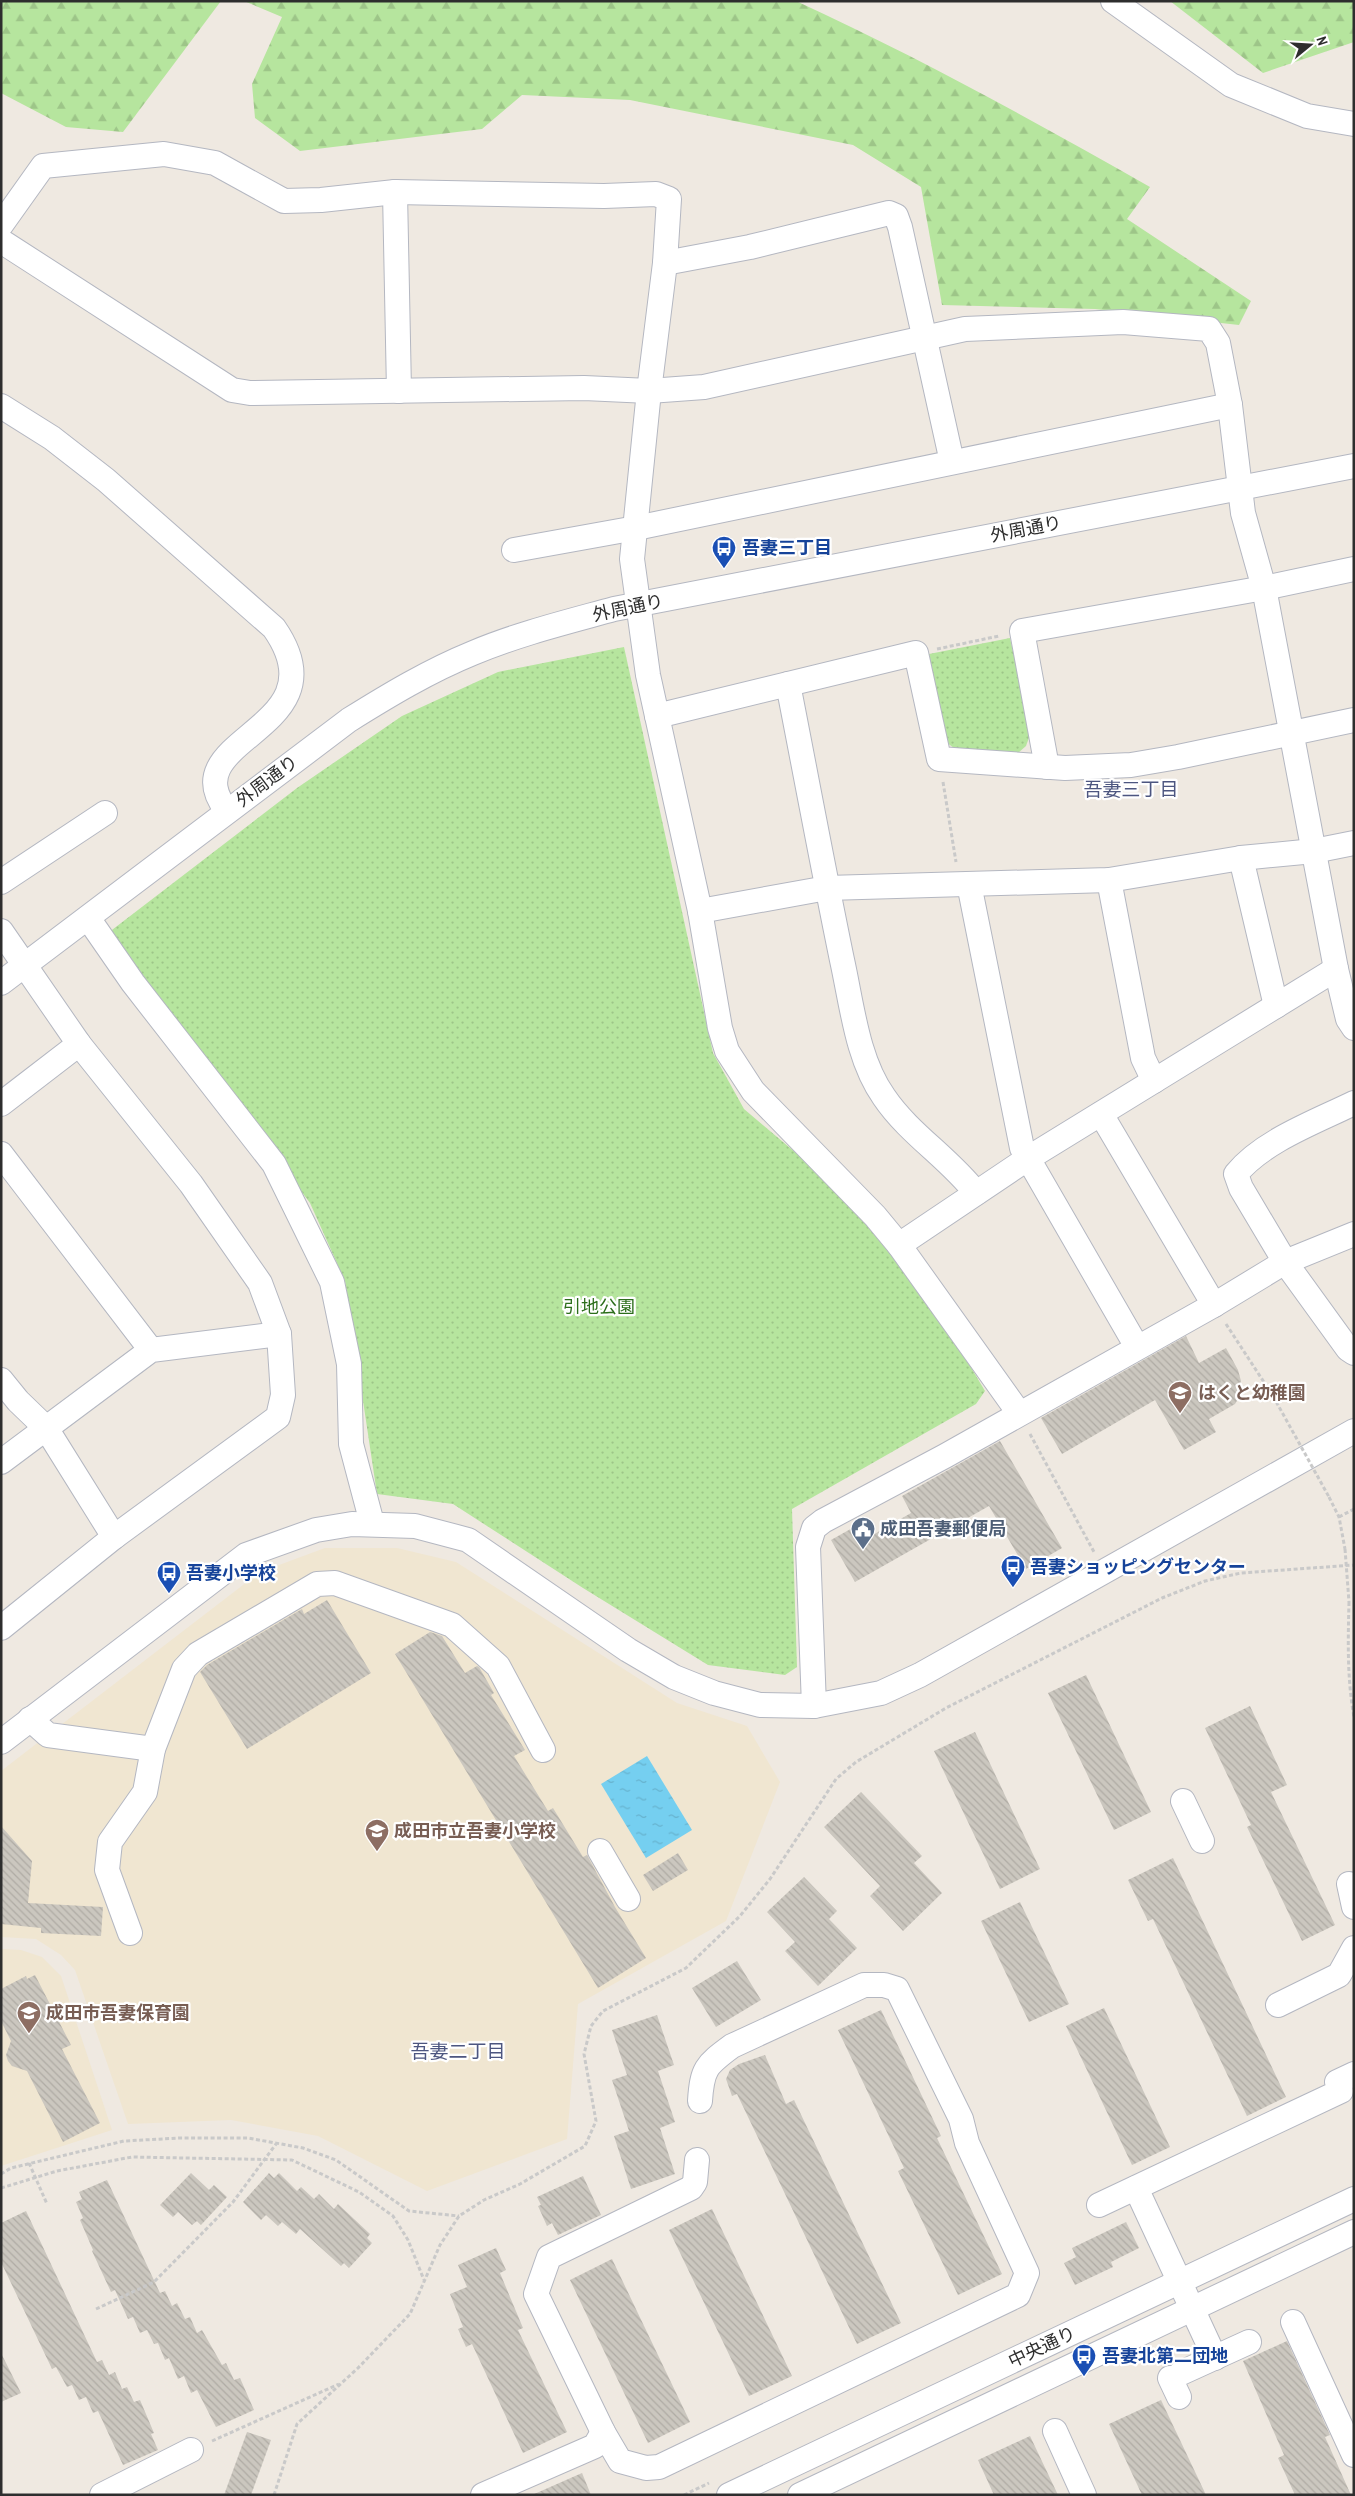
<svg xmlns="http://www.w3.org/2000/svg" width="1355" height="2496" viewBox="0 0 1355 2496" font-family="'Archivo Narrow','Noto Sans JP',sans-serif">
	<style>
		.education { fill: #f0e6d1 }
		.forest { fill: url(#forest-firs) }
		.park { fill: url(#park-dots) }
		.water { fill: url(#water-ripples) }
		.building { fill: url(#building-back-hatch) }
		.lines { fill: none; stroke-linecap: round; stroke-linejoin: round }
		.minor-casing { stroke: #b4b7c1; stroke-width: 26 }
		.path { stroke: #c9c9c9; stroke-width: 3; stroke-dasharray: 4 2.5; stroke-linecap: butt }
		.minor { stroke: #fff; stroke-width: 24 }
		.path-bridge { stroke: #c9c9c9; stroke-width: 3; stroke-dasharray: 4 2.5; stroke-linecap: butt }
		.labels { text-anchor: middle; stroke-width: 4.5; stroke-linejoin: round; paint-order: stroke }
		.street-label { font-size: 18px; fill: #2e2e2e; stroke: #fff }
		.transit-label { font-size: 18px; font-weight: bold; fill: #164399; stroke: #fff; text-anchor: start }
		.park-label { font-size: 18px; fill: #2c6e1b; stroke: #fff }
		.education-label { font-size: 18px; font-weight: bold; fill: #785e54; stroke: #fff; text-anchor: start }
		.service-label { font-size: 18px; font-weight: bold; fill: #4e5e75; stroke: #fff; text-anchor: start }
		.neighbourhood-label { font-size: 19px; fill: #4d5680; stroke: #fff }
	</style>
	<defs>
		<pattern id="forest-firs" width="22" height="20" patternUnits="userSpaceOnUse" patternTransform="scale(1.25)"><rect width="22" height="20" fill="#b6e59e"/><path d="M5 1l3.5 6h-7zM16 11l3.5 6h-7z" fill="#9dc588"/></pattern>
		<pattern id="park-dots" width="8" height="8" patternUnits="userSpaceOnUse" patternTransform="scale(1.25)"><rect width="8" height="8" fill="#b6e59e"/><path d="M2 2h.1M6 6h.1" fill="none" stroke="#9dc588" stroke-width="1.8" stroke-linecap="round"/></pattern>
		<pattern id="water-ripples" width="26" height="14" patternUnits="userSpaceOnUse" patternTransform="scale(1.25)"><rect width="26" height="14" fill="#75cff0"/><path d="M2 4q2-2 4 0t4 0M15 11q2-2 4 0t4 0" fill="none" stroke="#66b2ce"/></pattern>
		<pattern id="building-back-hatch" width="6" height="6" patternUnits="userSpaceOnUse" patternTransform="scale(1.25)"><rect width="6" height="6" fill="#cbc7bf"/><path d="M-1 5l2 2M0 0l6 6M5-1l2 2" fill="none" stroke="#afaba4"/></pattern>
	</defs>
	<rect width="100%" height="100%" fill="#efe9e1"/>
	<g class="education">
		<path d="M325 1548H397L456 1562 677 1703 747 1726 780 1782 726 1921 578 2004 567 2139 427 2191 318 2136 231 2120 128 2124 75 1970 61 1955 36 1939 1 1937V1771L260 1572Z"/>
		<path d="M1 1949 21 1950 42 1957 61 1976 112 2130 1 2166Z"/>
	</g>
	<g class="forest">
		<path d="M1 1H221L123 132 66 127 1 93Z"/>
		<path d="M244 1H796C918 57 1034 121 1150 187L1127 219 1251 301 1239 325 1095 309 942 305 921 187 853 145 630 100 522 95 482 129 300 151 255 118 252 84 282 17Z"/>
		<path d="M1170 1H1354V42L1263 73Z"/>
	</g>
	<g class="park">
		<path d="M1010 638 1031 732 1026 746 1018 753 957 750 947 743 945 739 929 654Z"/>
		<path d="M624 647 713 1053 744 1109 860 1207 922 1285 985 1391 976 1404 792 1509 797 1667 785 1675 708 1665 583 1588 453 1504 377 1494 345 1281 310 1203 108 933 297 788 402 716 498 672Z"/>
	</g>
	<path class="water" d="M647 1756 692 1830 646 1858 601 1784Z"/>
	<g class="building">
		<path d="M1186 1336 1199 1363 1226 1348 1238 1370 1241 1381 1238 1399 1235 1404 1209 1419 1216 1432 1184 1450 1155 1400 1062 1454 1041 1418Z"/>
		<path d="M1000 1441 1062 1548 1026 1569 989 1506 855 1582 831 1540 863 1522 871 1536 911 1513 902 1496Z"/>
		<path d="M327 1600 371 1673 247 1749 200 1672 207 1665 302 1609 304 1614Z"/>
		<path d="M430 1632 442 1636 465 1673 477 1666 479 1667 494 1693 491 1695 525 1750 514 1756 548 1811 553 1808 583 1857 587 1855 615 1907 646 1958 598 1988 395 1654Z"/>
		<path d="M1086 1675 1151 1812 1114 1830 1048 1693Z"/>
		<path d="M1250 1706 1287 1785 1271 1792 1335 1925 1302 1941 1247 1827 1251 1825 1205 1728Z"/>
		<path d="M975 1732 1040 1869 1000 1889 934 1751Z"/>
		<path d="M861 1792 922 1856 914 1863 942 1893 903 1931 870 1896 880 1886 824 1827Z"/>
		<path d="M1 1826 32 1861 28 1903 103 1907 101 1936 41 1933V1928L1 1924Z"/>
		<path d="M678 1853 688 1870 653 1891 643 1875Z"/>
		<path d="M1173 1858 1286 2097 1247 2116 1153 1919 1148 1921 1128 1880Z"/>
		<path d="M804 1877 837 1911 829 1919 857 1948 818 1986 785 1951 795 1942 767 1912Z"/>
		<path d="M1020 1902 1069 2004 1029 2022 981 1921Z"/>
		<path d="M737 1961 761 2000 716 2027 692 1988Z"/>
		<path d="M35 1975 71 2045 62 2049 100 2123 63 2142 27 2071 12 2066 8 2061 6 2055 11 2041 1 2021V1989L26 1976 27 1979Z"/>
		<path d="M1104 2008 1170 2147 1132 2165 1066 2026Z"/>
		<path d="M881 2010 941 2136 937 2138 1002 2274 958 2295 898 2171 904 2168 838 2030Z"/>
		<path d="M657 2015 674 2065 658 2071 675 2122 660 2128 675 2174 631 2189 614 2136 629 2131 612 2080 627 2075 612 2030Z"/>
		<path d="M765 2055 786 2104 794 2100 901 2323 857 2344 737 2094 732 2096 726 2079 730 2070 739 2064Z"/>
		<path d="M191 2173 209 2190 214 2185 227 2197 201 2225 197 2221 192 2225 178 2212 173 2217 160 2205Z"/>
		<path d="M269 2173 274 2178 279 2173 297 2191 301 2187 314 2199 319 2194 334 2209 338 2204 370 2234 367 2238 372 2243 349 2268 344 2263 341 2266 300 2229 296 2234 282 2222 278 2226 266 2215 261 2220 243 2202Z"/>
		<path d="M583 2176 601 2215 558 2235 552 2223 547 2226 538 2206 541 2205 537 2197Z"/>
		<path d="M107 2180 160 2293 165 2291 172 2306 177 2303 185 2319 190 2317 197 2333 202 2330 222 2365 226 2363 234 2380 240 2378 254 2410 216 2427 197 2390 191 2393 184 2376 178 2379 169 2358 165 2360 158 2343 154 2344 147 2330 140 2333 133 2317 128 2319 115 2290 111 2292 92 2251 93 2250 80 2220 83 2218 76 2202 82 2199 79 2192Z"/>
		<path d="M712 2209 792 2376 749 2396 669 2230Z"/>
		<path d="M26 2211 97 2362 102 2360 109 2375 115 2372 122 2389 127 2387 134 2402 140 2400 154 2433 151 2434 158 2450 123 2465 98 2411 93 2413 86 2397 79 2400 72 2385 67 2387 56 2367 52 2369 1 2262V2223Z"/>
		<path d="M1126 2222 1139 2248 1111 2262 1113 2267 1075 2285 1064 2263 1076 2257 1072 2248Z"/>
		<path d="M496 2248 506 2270 500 2273 523 2328 518 2330 567 2432 523 2453 472 2344 466 2347 458 2329 463 2327 450 2294 467 2287 458 2265Z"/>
		<path d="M612 2259 690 2422 648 2443 570 2280Z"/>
		<path d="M1287 2341 1330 2435 1325 2437 1351 2495H1295L1278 2458 1284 2455 1243 2361Z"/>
		<path d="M1 2353 21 2393 1 2402Z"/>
		<path d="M1161 2400 1206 2495H1142L1109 2424Z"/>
		<path d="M247 2432 271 2440 251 2495H224Z"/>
		<path d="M1030 2436 1058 2495H994L978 2460Z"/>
		<path d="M582 2473 591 2495H532Z"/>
	</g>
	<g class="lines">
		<defs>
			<g id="minor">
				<path d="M1113 1 1231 85 1307 116 1354 124"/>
				<path d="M395 192 399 391"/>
				<path d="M1 225 43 166 164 154 215 163 284 201 321 200 395 192 604 196 656 194 669 199 665 263 649 391 632 559 648 675 700 911 720 1028 727 1051 753 1091 875 1216 899 1245 1019 1413"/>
				<path d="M1 241 232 390 250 393 584 388 649 391 704 387 965 329 1123 322 1209 329 1218 343 1230 405 1243 513 1264 588 1336 969 1348 1019 1354 1028"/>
				<path d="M665 263 750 247 889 213 896 216 900 227 952 462"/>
				<path d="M1 406 52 438 106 480 274 628C346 731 169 737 227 811"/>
				<path d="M514 550 636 528 1230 405"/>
				<path d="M788 684C806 776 823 868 842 960 852 1005 857 1059 884 1097 909 1134 949 1158 976 1193"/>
				<path d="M657 716 916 653 939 759 1065 768 1131 765 1178 757 1354 720"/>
				<path d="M1047 767 1022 631 1264 588 1354 569"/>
				<path d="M1241 858 1276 1006"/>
				<path d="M1109 880 1143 1058 1154 1081"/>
				<path d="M1 882 105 813"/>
				<path d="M969 884 1022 1148 1137 1347"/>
				<path d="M700 911 827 888 1109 880 1241 858 1314 851 1354 843"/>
				<path d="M88 918 133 983 274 1164 332 1282 349 1364 351 1444 372 1523"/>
				<path d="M1 931 79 1044 191 1184 260 1283 279 1334 283 1395 278 1417 114 1537 1 1628"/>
				<path d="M1 983 349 720C389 695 429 671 473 653 518 634 567 622 614 609L1354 466"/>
				<path d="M1354 1103C1315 1122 1263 1141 1236 1174L1241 1188 1285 1262 1348 1349 1354 1353"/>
				<path d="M1 1104 79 1044"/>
				<path d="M1101 1114 1214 1305"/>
				<path d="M1 1154 151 1350"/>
				<path d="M899 1245 1027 1159 1336 969"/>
				<path d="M1 1380 18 1401 46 1428 114 1537"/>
				<path d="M1 1462 151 1350 279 1334"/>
				<path d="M814 1706 808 1547 814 1528 823 1521 945 1456 1214 1305 1285 1262 1354 1234"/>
				<path d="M30 1719 48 1735 153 1749"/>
				<path d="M1 1742 246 1555 316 1530 352 1524 415 1526 468 1540 628 1650 674 1677 714 1693 760 1705 814 1706 881 1693 920 1675 1354 1431"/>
				<path d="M1183 1801 1202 1841"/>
				<path d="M600 1851 628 1899"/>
				<path d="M1349 1884 1354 1907"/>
				<path d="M130 1933 107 1870 110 1842 145 1792 153 1749 184 1669 198 1654 317 1584 335 1583 452 1625 498 1666 543 1750"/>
				<path d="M1278 2005 1339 1975 1354 1948"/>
				<path d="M697 2160 695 2182 691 2188 549 2257 536 2294 603 2432 620 2461 646 2468 659 2467 1018 2295 1027 2273 967 2143 961 2119 897 1989 884 1985H864L732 2046C706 2065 702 2069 700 2101"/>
				<path d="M1136 2188 1215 2358"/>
				<path d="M1099 2205 1341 2091 1337 2082 1354 2074"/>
				<path d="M1293 2322 1354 2455"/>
				<path d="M1181 2373 1249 2342"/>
				<path d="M1170 2378 1179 2397"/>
				<path d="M1055 2431 1084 2495"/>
				<path d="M102 2495 191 2450"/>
				<path d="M483 2495 595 2446 603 2432"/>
				<path d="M729 2495 1354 2199"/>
				<path d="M800 2495 1354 2232"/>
			</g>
		</defs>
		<use href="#minor" class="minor-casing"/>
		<g class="path">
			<path d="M937 649 999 636"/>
			<path d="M943 782 956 862"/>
			<path d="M1226 1324 1273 1396"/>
			<path d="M1030 1434 1094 1552"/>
			<path d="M1329 1497 1339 1517 1345 1549"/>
			<path d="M1339 1517 1354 1509"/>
			<path d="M1349 1602C1348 1640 1347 1679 1354 1717"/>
			<path d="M29 2163 47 2204"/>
			<path d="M1 2174 11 2168 124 2141 180 2138H248L303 2148 336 2160 409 2211 459 2216"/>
			<path d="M1 2188 57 2171 132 2157 292 2160 359 2192 393 2216 408 2240 424 2280"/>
			<path d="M96 2309 154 2282 233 2202 276 2144"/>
			<path d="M212 2441 339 2384"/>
			<path d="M274 2495 297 2424 358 2368 410 2314 440 2245 459 2216 484 2200 520 2184 585 2146 596 2121 584 2054 591 2026 603 2011 686 1968 740 1916 770 1879 836 1779 856 1762 946 1708 1162 1598 1205 1581 1241 1573 1354 1565"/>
			<path d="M684 2495 709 2483"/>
		</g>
		<use href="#minor" class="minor"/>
		<g class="path-bridge">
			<path d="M1273 1396 1329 1497"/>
			<path d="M1345 1549 1349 1602"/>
		</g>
	</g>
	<defs>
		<symbol id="bus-pin" viewBox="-11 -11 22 30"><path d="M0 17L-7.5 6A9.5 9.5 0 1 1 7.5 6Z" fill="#1a4fb4" stroke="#fff"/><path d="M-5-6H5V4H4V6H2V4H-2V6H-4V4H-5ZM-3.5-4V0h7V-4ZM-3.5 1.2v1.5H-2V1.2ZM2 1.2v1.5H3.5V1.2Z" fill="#fff"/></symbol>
		<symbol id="school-pin" viewBox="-11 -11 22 30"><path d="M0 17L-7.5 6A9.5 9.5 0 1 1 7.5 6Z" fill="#8d6e63" stroke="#fff"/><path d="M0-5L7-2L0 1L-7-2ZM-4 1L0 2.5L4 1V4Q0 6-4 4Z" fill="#fff"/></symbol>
		<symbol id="civic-pin" viewBox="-11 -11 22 30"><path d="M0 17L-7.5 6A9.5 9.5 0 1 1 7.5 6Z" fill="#5c6f8a" stroke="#fff"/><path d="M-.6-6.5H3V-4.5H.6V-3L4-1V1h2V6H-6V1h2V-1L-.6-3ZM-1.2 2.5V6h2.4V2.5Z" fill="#fff"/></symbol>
	</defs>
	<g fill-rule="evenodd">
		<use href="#bus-pin" x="710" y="534" width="28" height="38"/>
		<use href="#school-pin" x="1166" y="1379" width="28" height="38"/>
		<use href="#civic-pin" x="849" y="1515" width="28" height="38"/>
		<use href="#bus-pin" x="999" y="1553" width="28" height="38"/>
		<use href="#bus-pin" x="155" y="1559" width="28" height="38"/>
		<use href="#school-pin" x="363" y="1817" width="28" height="38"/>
		<use href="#school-pin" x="15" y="1999" width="28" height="38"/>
		<use href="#bus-pin" x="1070" y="2342" width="28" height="38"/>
	</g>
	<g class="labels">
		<g class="street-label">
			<text transform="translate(1026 529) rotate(-11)" y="6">外周通り</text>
			<text transform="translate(628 608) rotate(-12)" y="6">外周通り</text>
			<text transform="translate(267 781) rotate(-37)" y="6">外周通り</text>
			<text transform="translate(1042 2347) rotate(-25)" y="6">中央通り</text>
		</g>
		<g class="transit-label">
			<text x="742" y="554">吾妻三丁目</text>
			<text x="1030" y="1573">吾妻ショッピングセンター</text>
			<text x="186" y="1579">吾妻小学校</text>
			<text x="1102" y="2362">吾妻北第二団地</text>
		</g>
		<g class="park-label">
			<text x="599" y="1313">引地公園</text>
		</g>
		<g class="education-label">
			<text x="1198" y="1399">はくと幼稚園</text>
			<text x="394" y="1837">成田市立吾妻小学校</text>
			<text x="46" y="2019">成田市吾妻保育園</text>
		</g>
		<g class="service-label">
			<text x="880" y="1535">成田吾妻郵便局</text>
		</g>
		<g class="neighbourhood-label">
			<text x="1131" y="796">吾妻三丁目</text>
			<text x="458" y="2058">吾妻二丁目</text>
		</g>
	</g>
	<rect width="1355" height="2496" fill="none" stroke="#2e2e2e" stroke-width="5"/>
	<g transform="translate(1310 45) rotate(72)" stroke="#ffffff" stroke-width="4" paint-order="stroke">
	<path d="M0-4L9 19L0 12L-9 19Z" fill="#2e2e2e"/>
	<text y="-8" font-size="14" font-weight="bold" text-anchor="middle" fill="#2e2e2e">N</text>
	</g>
</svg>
